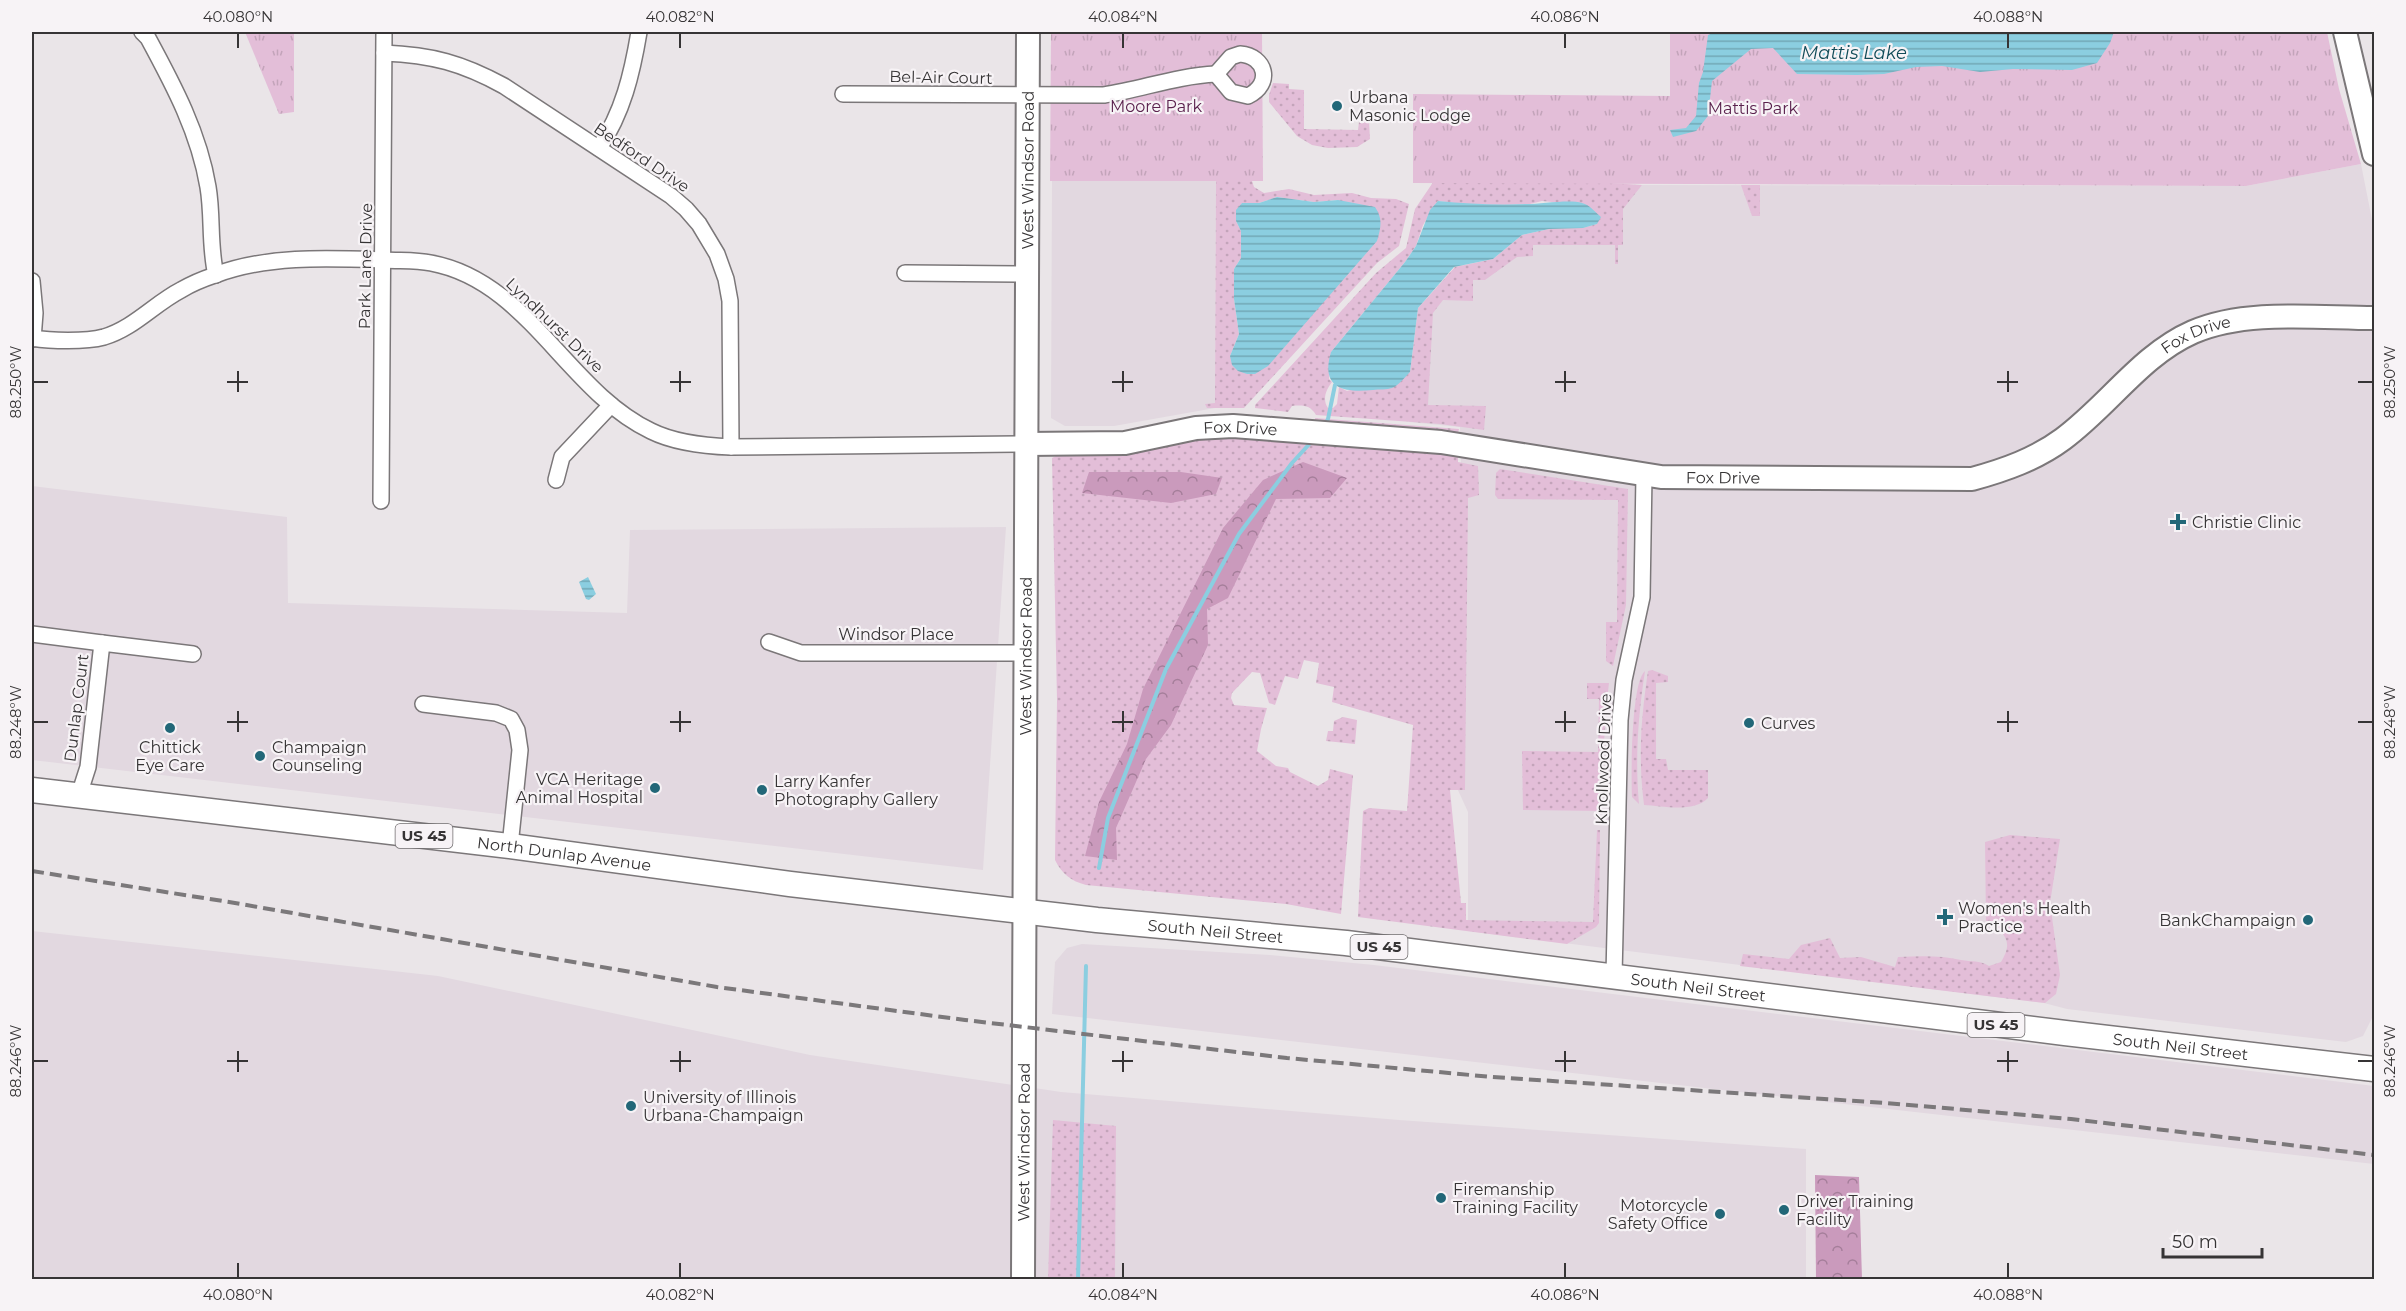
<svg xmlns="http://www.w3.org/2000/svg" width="2406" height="1311" viewBox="0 0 2406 1311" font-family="Montserrat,sans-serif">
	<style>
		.built { fill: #e2d8e0 }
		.grass { fill: url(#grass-dots); fill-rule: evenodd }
		.forest { fill: url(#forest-crowns) }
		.park { fill: url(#park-tufts) }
		.water { fill: url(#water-rules) }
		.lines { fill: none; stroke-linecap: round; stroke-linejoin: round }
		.stream { stroke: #8bcee0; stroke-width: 4 }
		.street-casing { stroke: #7b7779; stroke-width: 18 }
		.secondary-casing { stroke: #7b7779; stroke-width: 26 }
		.primary-casing { stroke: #7b7779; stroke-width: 27 }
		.street { stroke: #fff; stroke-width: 15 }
		.secondary { stroke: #fff; stroke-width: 22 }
		.primary { stroke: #fff; stroke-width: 24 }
		.rail { stroke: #7b787a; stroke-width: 4; stroke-dasharray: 12 6; stroke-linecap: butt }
		.ticks { fill: none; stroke: #363435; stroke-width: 2 }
		.poi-dot { fill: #226778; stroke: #f7f3f6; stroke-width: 2 }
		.labels { text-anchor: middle; stroke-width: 4.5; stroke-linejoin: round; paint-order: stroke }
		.shield { fill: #f7f3f6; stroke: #706d6f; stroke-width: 1.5 }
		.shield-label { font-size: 15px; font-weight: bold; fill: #363435 }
		.street-label { font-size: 16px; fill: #363435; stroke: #f7f3f6 }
		.poi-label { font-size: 16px; fill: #363435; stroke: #f7f3f6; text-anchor: start }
		.park-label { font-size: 16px; fill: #5b224e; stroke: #f7f3f6 }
		.water-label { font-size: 18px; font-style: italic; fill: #124c59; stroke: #f7f3f6 }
		.neatline { fill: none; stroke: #363435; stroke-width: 2 }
		.ticks-label { font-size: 15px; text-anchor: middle; fill: #363435 }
	</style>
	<defs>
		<pattern id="grass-dots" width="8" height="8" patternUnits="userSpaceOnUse" patternTransform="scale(1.5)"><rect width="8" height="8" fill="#e3bed8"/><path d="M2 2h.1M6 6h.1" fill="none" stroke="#c3a4ba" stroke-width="1.8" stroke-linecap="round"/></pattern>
		<pattern id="forest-crowns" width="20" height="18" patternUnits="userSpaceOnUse" patternTransform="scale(1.5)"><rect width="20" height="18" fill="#ca9abc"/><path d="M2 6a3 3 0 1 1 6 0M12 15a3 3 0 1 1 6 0" fill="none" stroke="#a57e9a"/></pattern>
		<pattern id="park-tufts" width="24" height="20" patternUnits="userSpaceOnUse" patternTransform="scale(1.5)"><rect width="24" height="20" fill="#e3bed8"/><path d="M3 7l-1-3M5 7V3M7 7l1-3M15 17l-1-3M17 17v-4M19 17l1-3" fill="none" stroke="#c3a4ba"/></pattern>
		<pattern id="water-rules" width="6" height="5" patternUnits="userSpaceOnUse" patternTransform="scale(1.5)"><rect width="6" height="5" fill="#8bcee0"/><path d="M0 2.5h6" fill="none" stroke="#72a8b6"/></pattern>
	</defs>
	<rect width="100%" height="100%" fill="#eae5e8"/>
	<g class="built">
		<path d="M2361 164 2374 230V1014L2363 1036 2346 1042 2067 1009 2044 1003 1468 931V812L1457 788 1461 465 1460 427 1409 422 1428 305 1525 241 1624 198 1642 185 2246 186Z"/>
		<path d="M1052 181H1216L1215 408 1114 426H1065L1051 418Z"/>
		<path d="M32 486 287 517 288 603 627 613 630 530 1006 527 983 870 32 760Z"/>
		<path d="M32 931 438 976 810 1055 1061 1092 1399 1120 1806 1149V1279L32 1280Z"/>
		<path d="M1082 944 1270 955 1374 965 2374 1086V1164L1052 1014 1055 962 1067 948Z"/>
	</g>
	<g class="grass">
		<path d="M1273 83 1289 84V89L1304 90V129L1358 130 1359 122 1369 121 1370 139 1357 147 1328 148 1312 145 1297 136 1269 102V95Z"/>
		<path d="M1440 172 1642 185 1623 209V245H1618V264H1615V245H1533V256L1517 257 1485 280H1473V301L1443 300 1433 313 1428 405 1486 406 1484 430 1440 424 1316 415C1310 405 1303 405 1292 406L1288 412 1255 408V405L1376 273 1406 248 1415 209ZM1438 201 1480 206 1530 204 1542 201 1562 203 1597 224 1583 228 1549 229 1522 235 1493 259 1455 267 1418 308 1410 372 1347 391 1339 387 1337 404 1333 408H1328C1322 399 1326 390 1332 382L1329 379 1331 352 1405 262 1416 246 1423 225Z"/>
		<path d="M1216 181H1252L1254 187 1264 193 1289 189 1314 195 1352 193 1371 198 1396 199 1409 204 1399 246 1377 263 1244 408H1207L1205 404 1215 403ZM1277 197 1314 202 1338 200 1247 374 1230 356 1239 334 1234 299V269L1241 258V231L1236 221 1242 203H1259Z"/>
		<path d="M1741 185H1760V216H1752Z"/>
		<path d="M1315 418 1459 429 1458 433 1315 420Z"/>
		<path d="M1242 436 1458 455V462L1478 466 1479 495 1468 498 1465 790H1450L1461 903H1466V920L1593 922 1597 830H1600L1599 923 1596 927 1567 944 1358 917 1363 811 1369 808 1407 811 1413 725 1332 702 1334 687 1316 683 1319 663 1304 660 1298 679 1285 676 1275 705 1269 703 1260 673 1252 672 1232 693 1231 698 1234 705 1267 708 1261 729 1257 751 1276 766 1288 768 1290 772 1318 786 1328 780 1330 769 1353 775 1341 914 1286 904 1086 885C1071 881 1062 874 1055 860L1057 700 1052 458 1060 454 1199 437Z"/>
		<path d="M1500 469 1628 489 1626 605 1613 666 1606 661V622H1617L1618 500 1498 499 1495 495 1496 473Z"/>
		<path d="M1652 670 1668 676V682L1656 683V759H1666L1668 770H1708V798C1694 813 1663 806 1644 805 1638 756 1641 719 1648 671Z"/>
		<path d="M1645 671C1638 716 1635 759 1639 804L1632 797C1631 776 1631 682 1645 671Z"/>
		<path d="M1587 683H1609L1605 717 1602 811 1523 810 1522 751 1598 752 1599 699H1587Z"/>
		<path d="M1343 717 1357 720 1355 744 1326 741 1328 731H1333L1334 721Z"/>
		<path d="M2010 835 2060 839 2050 903 2060 975 2056 994 2045 1003 1740 966 1743 954 1789 959 1801 945 1830 938 1840 958 1861 957 1895 967 1898 957C1920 956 1940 955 1961 960 1972 962 1979 960 1989 966L2001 962C2014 941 2005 933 1986 921L1985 842Z"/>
		<path d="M1053 1120 1116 1126 1115 1279H1048Z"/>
	</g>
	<g class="forest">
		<path d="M1303 462 1347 478 1330 498 1276 499 1228 598 1207 609 1208 645 1171 725 1146 759 1116 828 1117 860 1085 856 1099 802 1127 744 1143 689 1223 528 1263 480Z"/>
		<path d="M1089 472H1181L1222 478 1216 494 1171 503 1082 493Z"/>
		<path d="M1815 1175 1859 1177 1862 1279H1816Z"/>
	</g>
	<g class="park">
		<path d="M245 32H294V112L279 114Z"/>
		<path d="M1051 32H1262L1263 181H1050Z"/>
		<path d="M1670 32H2327L2339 89 2361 164 2246 186 1413 183V94L1670 96Z"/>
	</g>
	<g class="water">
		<path d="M1715 32H2114L2110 43 2097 63 2072 70 2013 69 1980 72 1942 66 1916 67 1884 74 1857 75 1797 74 1773 48 1751 49 1712 81 1708 116 1696 131 1673 137 1670 130 1686 128 1696 116 1699 83 1703 72 1708 35Z"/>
		<path d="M1277 197 1314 202 1338 200 1375 207C1383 219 1381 227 1377 241L1268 366 1255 374H1247L1238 371 1232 365 1230 356 1239 334 1234 299V269L1241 258V231L1236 221V210L1242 203H1259Z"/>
		<path d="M1438 201C1468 204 1497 205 1527 204 1541 204 1570 199 1582 203 1590 205 1595 212 1601 217L1597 224 1583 228 1549 229 1522 235 1493 259 1454 267 1418 308 1410 372C1405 377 1399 385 1392 388 1387 390 1379 389 1373 390 1344 393 1320 389 1331 352L1405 262 1416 246 1430 210Z"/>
		<path d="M588 577 596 594 589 600 586 599 579 582Z"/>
	</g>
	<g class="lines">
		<g class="stream">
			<path d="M1325 424 1328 419 1335 385"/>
			<path d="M1099 868 1108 818 1166 669 1239 534 1292 463 1313 440"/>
			<path d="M1078 1280 1086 966"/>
		</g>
		<defs>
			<g id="street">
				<path d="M142 32 148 38C174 86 199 133 208 187 213 216 209 246 216 275"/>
				<path d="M384 53C432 55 462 63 504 86L671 196 686 209 699 224 717 254 726 279 730 301 731 447"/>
				<path d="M1240 54C1266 56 1273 84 1248 96L1231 92 1216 74 1231 57Z"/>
				<path d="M843 94 1104 95C1143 89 1176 76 1216 74"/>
				<path d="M599 148C623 112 632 74 639 32"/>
				<path d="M905 273 1025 274"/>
				<path d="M32 281 35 313 33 339"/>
				<path d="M32 338C51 341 85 342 104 337 134 328 154 304 181 290 191 284 203 279 215 275 268 255 328 258 385 260 400 261 416 260 431 263 528 281 567 391 651 431 675 443 705 446 731 447L1026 444"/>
				<path d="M556 480 562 457 611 405"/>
				<path d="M381 501 384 32"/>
				<path d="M32 634 102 643"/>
				<path d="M769 642 801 653H1025"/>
				<path d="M423 704 496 713 511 719 517 730 520 750 510 846"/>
				<path d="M79 795 88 767 102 643 193 654"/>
				<path d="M1614 975 1620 720 1624 680 1642 597 1644 475"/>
			</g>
			<g id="secondary">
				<path d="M2345 32 2374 154"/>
				<path id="s1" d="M1026 444 1125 443 1196 428 1233 426 1441 442 1661 477 1972 479C2005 470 2036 459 2063 439 2109 405 2141 355 2193 332 2246 309 2318 318 2374 318"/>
				<path id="s2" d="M1023 1280 1028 32"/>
			</g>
			<g id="primary">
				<path id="s3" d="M32 790 510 846 790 884 1097 920 1346 943 2065 1033 2374 1069"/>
			</g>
		</defs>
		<use href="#street" class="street-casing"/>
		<use href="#secondary" class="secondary-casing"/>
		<use href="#primary" class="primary-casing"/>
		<use href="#street" class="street"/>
		<use href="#secondary" class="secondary"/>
		<use href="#primary" class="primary"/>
		<path class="rail" d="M32 871 229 902 717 987 965 1020 1287 1058 1492 1077 1886 1103 2071 1119 2374 1155"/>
	</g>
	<path class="ticks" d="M238 33V48M680 33V48M1123 33V48M1565 33V48M2008 33V48M238 371V392M680 371V392M1123 371V392M1565 371V392M2008 371V392M33 382H48M227 382H248M670 382H691M1112 382H1133M1555 382H1576M1997 382H2018M2358 382H2373M238 711V732M680 711V732M1123 711V732M1565 711V732M2008 711V732M33 722H48M227 722H248M670 722H691M1112 722H1133M1555 722H1576M1997 722H2018M2358 722H2373M238 1051V1072M680 1051V1072M1123 1051V1072M1565 1051V1072M2008 1051V1072M33 1061H48M227 1061H248M670 1061H691M1112 1061H1133M1555 1061H1576M1997 1061H2018M2358 1061H2373M238 1263V1278M680 1263V1278M1123 1263V1278M1565 1263V1278M2008 1263V1278"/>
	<g class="poi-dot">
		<circle cx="1337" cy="106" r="6"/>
		<path d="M2175 513h6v6h6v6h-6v6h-6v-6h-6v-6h6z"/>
		<circle cx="1749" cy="723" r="6"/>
		<circle cx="170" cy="728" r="6"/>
		<circle cx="260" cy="756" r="6"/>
		<circle cx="655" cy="788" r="6"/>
		<circle cx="762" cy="790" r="6"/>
		<path d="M1942 908h6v6h6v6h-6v6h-6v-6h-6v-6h6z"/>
		<circle cx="2308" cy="920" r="6"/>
		<circle cx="631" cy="1106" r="6"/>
		<circle cx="1441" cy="1198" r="6"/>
		<circle cx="1784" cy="1210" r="6"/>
		<circle cx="1720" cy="1214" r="6"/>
	</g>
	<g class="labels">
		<g class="shield">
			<rect x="395.5" y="824" width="57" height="24" rx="4.5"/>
			<rect x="1350.5" y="935" width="57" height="24" rx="4.5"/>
			<rect x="1967.5" y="1013" width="57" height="24" rx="4.5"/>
		</g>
		<g class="shield-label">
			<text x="424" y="841">US 45</text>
			<text x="1379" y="952">US 45</text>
			<text x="1996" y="1030">US 45</text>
		</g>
		<g class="street-label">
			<text transform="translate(941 77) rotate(1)" y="6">Bel-Air Court</text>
			<text transform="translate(642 157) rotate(34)" y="6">Bedford Drive</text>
			<text dy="6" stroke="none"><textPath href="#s2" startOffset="1110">West Windsor Road</textPath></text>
			<text transform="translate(365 266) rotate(-89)" y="6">Park Lane Drive</text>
			<text transform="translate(555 325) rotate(44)" y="6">Lyndhurst Drive</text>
			<text dy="6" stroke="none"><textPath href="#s1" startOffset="1222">Fox Drive</textPath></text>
			<text dy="6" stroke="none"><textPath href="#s1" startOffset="216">Fox Drive</textPath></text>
			<text dy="6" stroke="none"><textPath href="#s1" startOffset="702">Fox Drive</textPath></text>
			<text x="896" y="640">Windsor Place</text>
			<text dy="6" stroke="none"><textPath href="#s2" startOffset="624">West Windsor Road</textPath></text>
			<text transform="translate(76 708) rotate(-83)" y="6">Dunlap Court</text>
			<text transform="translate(1603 759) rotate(-88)" y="6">Knollwood Drive</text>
			<text dy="6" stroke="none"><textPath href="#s3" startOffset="536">North Dunlap Avenue</textPath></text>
			<text dy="6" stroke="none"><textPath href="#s3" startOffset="1192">South Neil Street</textPath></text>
			<text dy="6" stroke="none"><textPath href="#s3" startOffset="1678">South Neil Street</textPath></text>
			<text dy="6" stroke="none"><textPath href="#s3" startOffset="2164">South Neil Street</textPath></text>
			<text dy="6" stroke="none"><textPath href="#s2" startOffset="138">West Windsor Road</textPath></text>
		</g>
		<g class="poi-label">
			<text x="1349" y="103">Urbana<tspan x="1349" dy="18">Masonic Lodge</tspan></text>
			<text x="2192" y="528">Christie Clinic</text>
			<text x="1761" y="729">Curves</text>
			<text x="170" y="753" text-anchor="middle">Chittick<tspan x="170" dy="18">Eye Care</tspan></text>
			<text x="272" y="753">Champaign<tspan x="272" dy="18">Counseling</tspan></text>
			<text x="643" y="785" text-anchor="end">VCA Heritage<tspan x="643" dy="18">Animal Hospital</tspan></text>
			<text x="774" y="787">Larry Kanfer<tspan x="774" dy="18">Photography Gallery</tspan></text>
			<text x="1958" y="914">Women's Health<tspan x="1958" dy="18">Practice</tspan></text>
			<text x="2296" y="926" text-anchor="end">BankChampaign</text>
			<text x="643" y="1103">University of Illinois<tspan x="643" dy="18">Urbana-Champaign</tspan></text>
			<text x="1453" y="1195">Firemanship<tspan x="1453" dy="18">Training Facility</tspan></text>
			<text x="1796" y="1207">Driver Training<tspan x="1796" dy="18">Facility</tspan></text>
			<text x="1708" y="1211" text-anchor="end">Motorcycle<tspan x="1708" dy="18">Safety Office</tspan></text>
		</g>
		<g class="park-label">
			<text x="1156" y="112">Moore Park</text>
			<text x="1753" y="114">Mattis Park</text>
		</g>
		<g class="water-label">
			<text x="1854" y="59">Mattis Lake</text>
		</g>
	</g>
	<rect width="2406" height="1311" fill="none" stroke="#f7f3f6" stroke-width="66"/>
	<path d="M2163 1248v9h99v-9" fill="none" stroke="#363435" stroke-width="3"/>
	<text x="2172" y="1248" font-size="18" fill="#363435" stroke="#f7f3f6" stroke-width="4.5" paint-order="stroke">50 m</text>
	<rect x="33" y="33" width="2340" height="1245" class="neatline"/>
	<g class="ticks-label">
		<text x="238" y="22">40.080°N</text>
		<text x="680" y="22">40.082°N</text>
		<text x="1123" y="22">40.084°N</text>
		<text x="1565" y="22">40.086°N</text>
		<text x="2008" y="22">40.088°N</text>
		<text transform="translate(2390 382) rotate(-90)" y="5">88.250°W</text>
		<text transform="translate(16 382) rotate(-90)" y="5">88.250°W</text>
		<text transform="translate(2390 722) rotate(-90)" y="5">88.248°W</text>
		<text transform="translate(16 722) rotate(-90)" y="5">88.248°W</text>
		<text transform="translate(2390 1061) rotate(-90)" y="5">88.246°W</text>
		<text transform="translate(16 1061) rotate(-90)" y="5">88.246°W</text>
		<text x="238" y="1300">40.080°N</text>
		<text x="680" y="1300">40.082°N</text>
		<text x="1123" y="1300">40.084°N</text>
		<text x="1565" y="1300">40.086°N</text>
		<text x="2008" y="1300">40.088°N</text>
	</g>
</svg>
